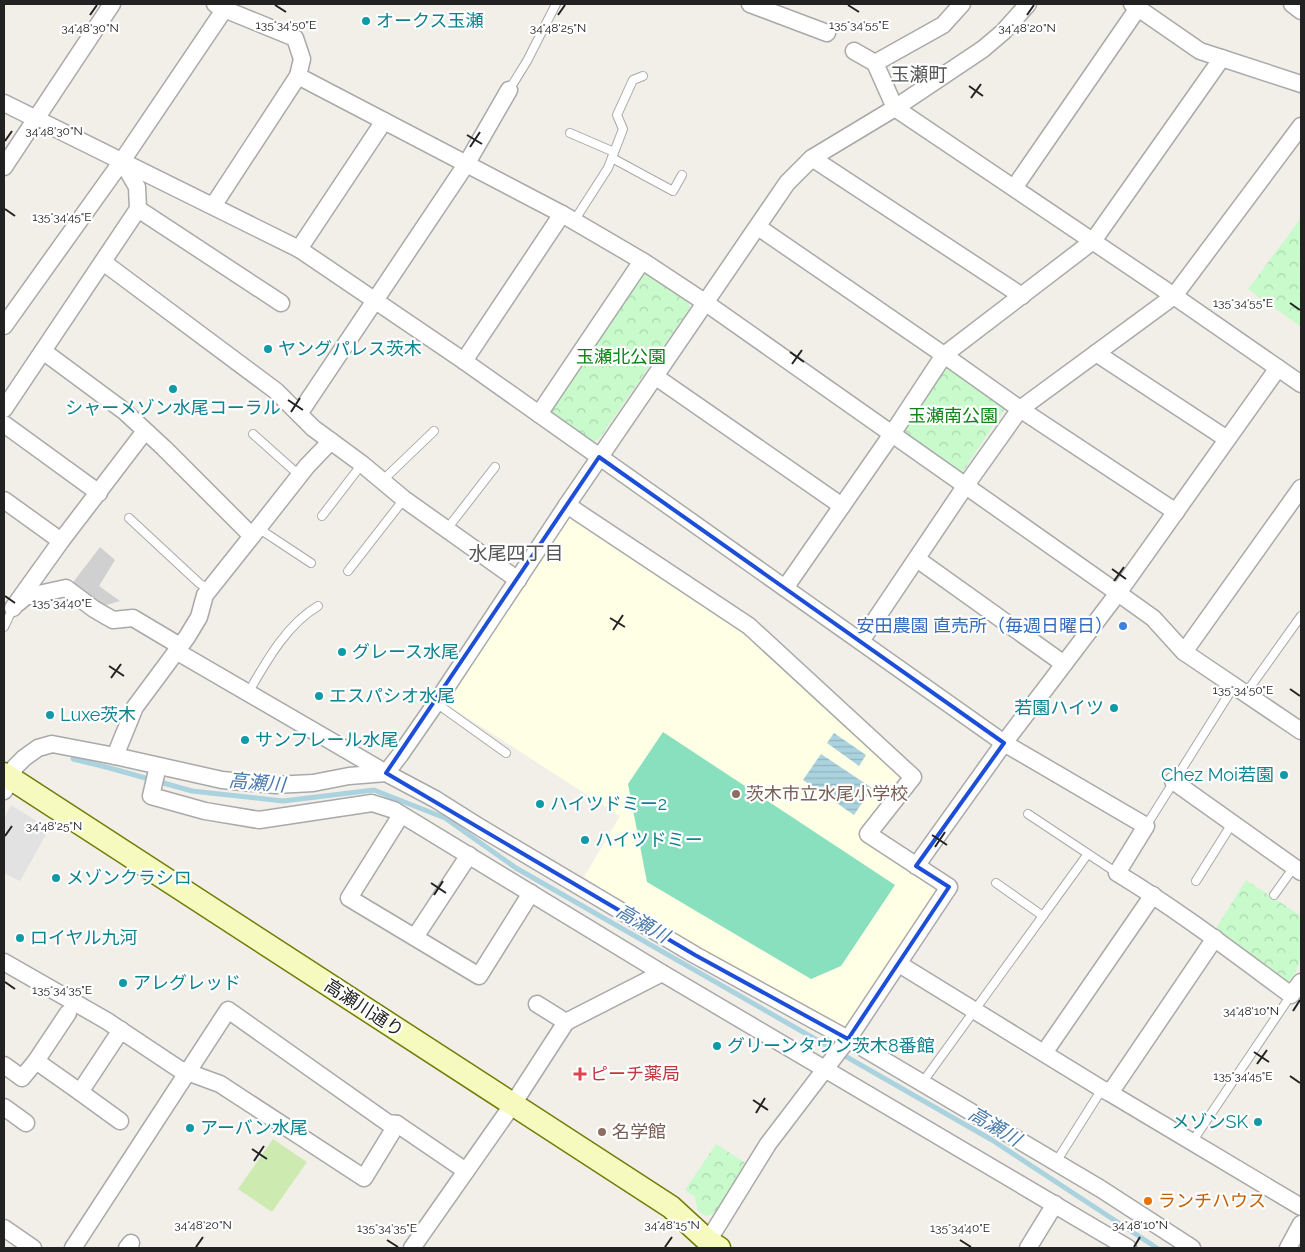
<svg xmlns="http://www.w3.org/2000/svg" width="1305" height="1252" viewBox="0 0 1305 1252" font-family="Raleway,'Noto Sans JP',sans-serif">
	<style>
		.education { fill: #ffffe5 }
		.religious { fill: #d0d0d0 }
		.grass { fill: #cdebb0 }
		.park { fill: url(#park-crowns) }
		.pitch { fill: #88e0be }
		.parking { fill: #e2e2e2 }
		.water { fill: url(#water-rules) }
		.lines { fill: none; stroke-linecap: round; stroke-linejoin: round }
		.stream { stroke: #aad3df; stroke-width: 5 }
		.lane-casing { stroke: #a9a9a9; stroke-width: 10 }
		.street-casing { stroke: #a9a9a9; stroke-width: 19 }
		.secondary-casing { stroke: #707d05; stroke-width: 25 }
		.lane { stroke: #fff; stroke-width: 8 }
		.street { stroke: #fff; stroke-width: 16 }
		.secondary { stroke: #f7fabf; stroke-width: 22 }
		.marked { fill: none; stroke: #1d4ed8; stroke-width: 4; stroke-linejoin: round }
		.ticks { fill: none; stroke: #222; stroke-width: 2 }
		.culture-dot { fill: #0f9aa8; stroke: #fff; stroke-width: 2 }
		.shop-dot { fill: #3f7fe0; stroke: #fff; stroke-width: 2 }
		.education-dot { fill: #8d6e63; stroke: #fff; stroke-width: 2 }
		.health-dot { fill: #e0444e; stroke: #fff; stroke-width: 2 }
		.food-dot { fill: #e8710a; stroke: #fff; stroke-width: 2 }
		.labels { text-anchor: middle; stroke-width: 4.5; stroke-linejoin: round; paint-order: stroke }
		.culture-label { font-size: 18px; fill: #0d838f; stroke: #fff; text-anchor: start }
		.park-label { font-size: 18px; fill: #0c8416; stroke: #fff }
		.shop-label { font-size: 18px; fill: #366cbe; stroke: #fff; text-anchor: end }
		.education-label { font-size: 18px; fill: #785e54; stroke: #fff; text-anchor: start }
		.street-label { font-size: 18px; fill: #222; stroke: #fff }
		.health-label { font-size: 18px; fill: #be3a42; stroke: #fff; text-anchor: start }
		.food-label { font-size: 18px; fill: #c56008; stroke: #fff; text-anchor: start }
		.neighbourhood-label { font-size: 19px; fill: #555; stroke: #fff }
		.water-label { font-size: 19px; font-style: italic; fill: #4a7aab; stroke: #fff }
		.ticks-label { font-size: 12px; text-anchor: middle; fill: #222; stroke: #fff; stroke-width: 4.5; stroke-linejoin: round; paint-order: stroke }
	</style>
	<defs>
		<pattern id="park-crowns" width="20" height="18" patternUnits="userSpaceOnUse" patternTransform="scale(1.25)"><rect width="20" height="18" fill="#c8facc"/><path d="M2 6a3 3 0 1 1 6 0M12 15a3 3 0 1 1 6 0" fill="none" stroke="#acd6af"/></pattern>
		<pattern id="water-rules" width="6" height="5" patternUnits="userSpaceOnUse" patternTransform="scale(1.25)"><rect width="6" height="5" fill="#aad3df"/><path d="M0 2.5h6" fill="none" stroke="#92b5bf"/></pattern>
	</defs>
	<rect width="100%" height="100%" fill="#f2efe9"/>
	<path class="education" d="M572 512 748 630 903 771 858 835 937 891 839 1036 622 903 584 877 620 816 443 702Z"/>
	<path class="religious" d="M100 547 115 560 99 586 120 601 103 606 71 585Z"/>
	<path class="grass" d="M273 1139 307 1162 272 1212 238 1189Z"/>
	<g class="park">
		<path d="M1301 218V327L1248 289Z"/>
		<path d="M649 273 688 300 690 308 599 439 592 442 551 414V405L641 275Z"/>
		<path d="M945 359 1009 402 962 473 897 430Z"/>
		<path d="M1246 880 1301 916C1301 938 1305 976 1283 984L1215 930Z"/>
		<path d="M716 1144 744 1162 746 1166 716 1213 706 1216 698 1211 695 1197 685 1190Z"/>
	</g>
	<path class="pitch" d="M663 732 895 885 841 966 811 979 647 882 628 784Z"/>
	<path class="parking" d="M11 805 49 829 20 881 4 873V818Z"/>
	<g class="water">
		<path d="M834 733 866 755 859 766 827 743Z"/>
		<path d="M821 754 872 788 854 815 803 780Z"/>
	</g>
	<g class="lines">
		<path class="stream" d="M73 759 106 767 192 791 283 801 374 790 445 818 516 868 992 1140 1157 1248"/>
		<defs>
			<g id="lane">
				<path d="M509 90 527 61 556 4"/>
				<path d="M570 133 614 152"/>
				<path d="M612 158 673 191 682 175"/>
				<path d="M574 221 608 168 623 129 617 115 633 80 643 76"/>
				<path d="M253 434 299 475"/>
				<path d="M382 481 434 431"/>
				<path d="M322 516 362 464"/>
				<path d="M129 518 199 583 209 590"/>
				<path d="M258 528 311 563"/>
				<path d="M447 529 495 467"/>
				<path d="M348 571 404 499"/>
				<path d="M4 627 13 608"/>
				<path d="M248 693C266 662 286 625 318 606"/>
				<path d="M1246 693 1301 616"/>
				<path d="M436 703 506 753"/>
				<path d="M1028 814 1117 873"/>
				<path d="M1146 826 1234 686"/>
				<path d="M1196 881 1233 822"/>
				<path d="M996 883 1043 916"/>
				<path d="M1274 895 1294 867"/>
				<path d="M922 1083 1087 855"/>
				<path d="M1192 1142 1291 995"/>
				<path d="M1056 1162 1102 1089"/>
			</g>
			<g id="street">
				<path d="M215 4 224 9 295 38 302 59 298 76 562 214 644 262 706 303 1118 593 1153 618 1184 652 1301 731"/>
				<path d="M750 4 827 33"/>
				<path d="M1132 4 1200 51 1301 84"/>
				<path d="M1292 4 1301 11"/>
				<path d="M854 51 875 63 895 108 1174 296 1301 384"/>
				<path d="M875 63 943 25 962 4"/>
				<path d="M4 103 299 249 464 361 1004 743 1146 826 1117 873C1178 910 1234 953 1291 995L1301 982"/>
				<path d="M812 158 1022 296"/>
				<path d="M4 167 112 4"/>
				<path d="M1014 188 1138 8"/>
				<path d="M213 206 298 76"/>
				<path d="M138 209 281 303"/>
				<path d="M758 227 944 355 1020 409 1176 512"/>
				<path d="M299 249 384 121"/>
				<path d="M103 262 276 391 313 428 362 464 404 499 518 580"/>
				<path d="M4 326 122 161 228 4"/>
				<path d="M43 351 124 411 164 448 252 536 205 595 199 617 187 637 135 707 115 756"/>
				<path d="M1096 353 1227 439"/>
				<path d="M464 361 562 214"/>
				<path d="M656 377 842 506"/>
				<path d="M4 409 138 209 137 187 122 161"/>
				<path d="M299 414 467 163 509 90"/>
				<path d="M539 414 642 261"/>
				<path d="M4 424 99 493"/>
				<path d="M4 500 61 541"/>
				<path d="M567 505 749 626 913 777 868 834 949 887 848 1039 768 1144 708 1241"/>
				<path d="M252 536 307 466 331 441"/>
				<path d="M917 559 1064 664"/>
				<path d="M785 588 892 434 944 355 1093 241 1222 58"/>
				<path d="M18 603 25 597 66 588 94 609 113 620 133 618 180 646"/>
				<path d="M13 608 61 541 145 431"/>
				<path d="M861 641 966 485 1020 409 1174 296 1301 126"/>
				<path d="M176 651 386 773 400 755 436 703 567 505 787 183 812 158 895 108 983 49 1003 32 1028 4"/>
				<path d="M1184 652 1301 488"/>
				<path d="M158 766 151 796 205 811 259 820 372 803 394 810 662 973 1128 1248"/>
				<path d="M1173 781 1301 872"/>
				<path d="M4 791 11 779 15 767 24 758 38 748 52 744 115 756 222 780 275 785 313 783 349 776 386 773 435 799 481 828 695 955 848 1039 1101 1189 1192 1248"/>
				<path d="M401 815 349 898 479 976 531 893"/>
				<path d="M916 866 1004 743 1118 593 1278 368"/>
				<path d="M415 937 469 855"/>
				<path d="M4 962 107 1021 179 1069 220 1084 364 1178 397 1124"/>
				<path d="M899 964 1102 1089 1110 1093 1301 1207"/>
				<path d="M537 1004 566 1022"/>
				<path d="M1044 1053 1153 895"/>
				<path d="M36 1061 68 1013"/>
				<path d="M4 1065 22 1078 36 1061 80 1092 121 1030"/>
				<path d="M80 1092 120 1121"/>
				<path d="M1110 1093 1215 938"/>
				<path d="M4 1107 26 1123"/>
				<path d="M4 1228 33 1248"/>
				<path d="M73 1248 228 1010 388 1123 397 1124 466 1171"/>
				<path d="M127 1248 131 1243"/>
				<path d="M412 1248 513 1104 566 1022 662 973"/>
				<path d="M1028 1248 1055 1204"/>
				<path d="M1288 1248 1301 1224"/>
			</g>
			<path id="secondary" d="M4 774 671 1207 708 1241 719 1248"/>
		</defs>
		<use href="#lane" class="lane-casing"/>
		<use href="#street" class="street-casing"/>
		<use href="#secondary" class="secondary-casing"/>
		<use href="#lane" class="lane"/>
		<use href="#street" class="street"/>
		<use href="#secondary" class="secondary"/>
	</g>
	<path class="marked" d="M599 457 1004 743 916 866 949 887 848 1039 695 955 386 773Z"/>
	<path class="ticks" d="M275 5 286 12M848 5 859 12M90 15 97 5M558 15 565 5M1027 15 1034 5M969 86 983 96M971 98 981 84M467 135 482 144M5 141 12 131M470 147 480 132M5 209 15 216M1290 303 1300 310M790 352 804 362M792 364 802 350M288 400 303 410M291 412 300 398M1112 569 1126 579M1114 581 1124 567M5 596 15 603M610 618 625 627M613 630 623 615M109 666 124 676M111 678 121 664M1290 689 1300 696M932 835 947 845M5 836 12 826M935 847 945 832M431 883 446 893M434 895 443 881M5 982 15 989M1293 1011 1300 1000M1254 1052 1269 1062M1257 1064 1267 1050M1290 1076 1300 1083M753 1100 768 1110M756 1113 765 1098M252 1149 267 1159M254 1161 264 1146M387 1240 398 1247M960 1240 971 1247M196 1247 203 1237M665 1247 672 1237M1134 1247 1140 1237"/>
	<g class="culture-dot">
		<circle cx="366" cy="21" r="5"/>
		<circle cx="268" cy="349" r="5"/>
		<circle cx="173" cy="389" r="5"/>
		<circle cx="342" cy="652" r="5"/>
		<circle cx="319" cy="696" r="5"/>
		<circle cx="1114" cy="708" r="5"/>
		<circle cx="50" cy="715" r="5"/>
		<circle cx="245" cy="740" r="5"/>
		<circle cx="1284" cy="775" r="5"/>
		<circle cx="540" cy="804" r="5"/>
		<circle cx="585" cy="840" r="5"/>
		<circle cx="56" cy="878" r="5"/>
		<circle cx="20" cy="938" r="5"/>
		<circle cx="123" cy="983" r="5"/>
		<circle cx="717" cy="1046" r="5"/>
		<circle cx="1258" cy="1122" r="5"/>
		<circle cx="190" cy="1128" r="5"/>
	</g>
	<circle class="shop-dot" cx="1123" cy="626" r="5"/>
	<g class="education-dot">
		<circle cx="736" cy="794" r="5"/>
		<circle cx="602" cy="1132" r="5"/>
	</g>
	<path class="health-dot" d="M577.5 1066.5h5v5h5v5h-5v5h-5v-5h-5v-5h5z"/>
	<circle class="food-dot" cx="1148" cy="1201" r="5"/>
	<g class="labels">
		<g class="culture-label">
			<text x="376" y="27">オークス玉瀬</text>
			<text x="278" y="355">ヤングパレス茨木</text>
			<text x="173" y="414" text-anchor="middle">シャーメゾン水尾コーラル</text>
			<text x="352" y="658">グレース水尾</text>
			<text x="329" y="702">エスパシオ水尾</text>
			<text x="1104" y="714" text-anchor="end">若園ハイツ</text>
			<text x="60" y="721">Luxe茨木</text>
			<text x="255" y="746">サンフレール水尾</text>
			<text x="1274" y="781" text-anchor="end">Chez Moi若園</text>
			<text x="550" y="810">ハイツドミー2</text>
			<text x="595" y="846">ハイツドミー</text>
			<text x="66" y="884">メゾンクラシロ</text>
			<text x="30" y="944">ロイヤル九河</text>
			<text x="133" y="989">アレグレッド</text>
			<text x="727" y="1052">グリーンタウン茨木8番館</text>
			<text x="1248" y="1128" text-anchor="end">メゾンSK</text>
			<text x="200" y="1134">アーバン水尾</text>
		</g>
		<g class="park-label">
			<text x="621" y="363">玉瀬北公園</text>
			<text x="953" y="422">玉瀬南公園</text>
		</g>
		<g class="shop-label">
			<text x="1113" y="632">安田農園 直売所（毎週日曜日）</text>
		</g>
		<g class="education-label">
			<text x="746" y="800">茨木市立水尾小学校</text>
			<text x="612" y="1138">名学館</text>
		</g>
		<g class="street-label">
			<text transform="translate(364 1008) rotate(33)" y="6">高瀬川通り</text>
		</g>
		<g class="health-label">
			<text x="590" y="1080">ピーチ薬局</text>
		</g>
		<g class="food-label">
			<text x="1158" y="1207">ランチハウス</text>
		</g>
		<g class="neighbourhood-label">
			<text x="919" y="81">玉瀬町</text>
			<text x="516" y="560">水尾四丁目</text>
		</g>
		<g class="water-label">
			<text transform="translate(257 782) rotate(5)" y="7">高瀬川</text>
			<text transform="translate(643 923) rotate(30)" y="7">高瀬川</text>
			<text transform="translate(995 1126) rotate(31)" y="7">高瀬川</text>
		</g>
	</g>
	<g class="ticks-label">
		<text x="286" y="29">135°34'50"E</text>
		<text x="859" y="29">135°34'55"E</text>
		<text x="90" y="32">34°48'30"N</text>
		<text x="558" y="32">34°48'25"N</text>
		<text x="1027" y="32">34°48'20"N</text>
		<text x="54" y="135">34°48'30"N</text>
		<text x="62" y="221">135°34'45"E</text>
		<text x="1243" y="307">135°34'55"E</text>
		<text x="62" y="607">135°34'40"E</text>
		<text x="1243" y="694">135°34'50"E</text>
		<text x="54" y="830">34°48'25"N</text>
		<text x="62" y="994">135°34'35"E</text>
		<text x="1251" y="1015">34°48'10"N</text>
		<text x="1243" y="1080">135°34'45"E</text>
		<text x="203" y="1229">34°48'20"N</text>
		<text x="672" y="1229">34°48'15"N</text>
		<text x="1140" y="1229">34°48'10"N</text>
		<text x="387" y="1232">135°34'35"E</text>
		<text x="960" y="1232">135°34'40"E</text>
	</g>
	<rect width="1305" height="1252" fill="none" stroke="#222222" stroke-width="10"/>
</svg>
